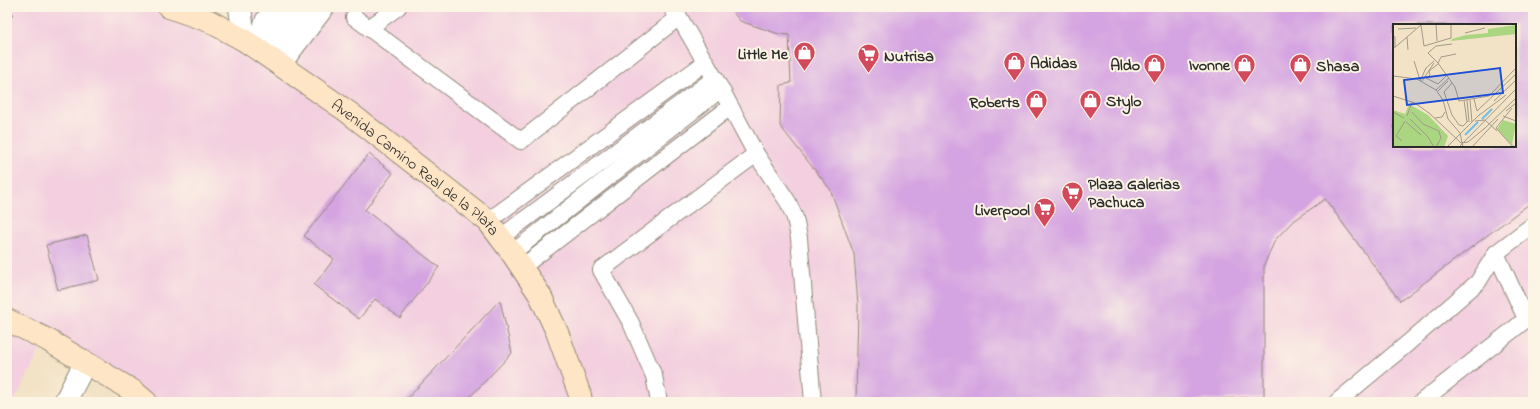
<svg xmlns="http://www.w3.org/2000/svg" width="1540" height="409" viewBox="0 0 1540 409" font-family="'Indie Flower',sans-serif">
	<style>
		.built { fill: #f3cfdf; fill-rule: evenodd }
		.building { fill: #d4a3e1; fill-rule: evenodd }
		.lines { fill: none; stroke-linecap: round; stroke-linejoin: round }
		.service-casing { stroke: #8f8778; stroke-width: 18 }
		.minor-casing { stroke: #8f8778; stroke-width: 24 }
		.secondary-casing { stroke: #8f8778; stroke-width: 24 }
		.service { stroke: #fff; stroke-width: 16 }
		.minor { stroke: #fff; stroke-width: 22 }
		.secondary { stroke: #fee5c5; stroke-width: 22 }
		.labels { text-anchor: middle; stroke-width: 4; stroke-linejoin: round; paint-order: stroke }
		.poi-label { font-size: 16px; font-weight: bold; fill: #2b2b2b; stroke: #fcf5e5; text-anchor: end }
		.street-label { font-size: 16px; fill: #2b2b2b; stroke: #fcf5e5 }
		.inset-river { fill: none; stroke: #6ebce8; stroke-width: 2 }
		.inset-road { fill: none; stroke: #a39988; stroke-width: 1 }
		.view { fill: #1d4ed8; fill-opacity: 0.15; stroke: #1d4ed8; stroke-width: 2 }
		.inset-edge { fill: none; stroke: #2b2b2b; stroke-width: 2 }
	</style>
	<rect width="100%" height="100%" fill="#fcf5e5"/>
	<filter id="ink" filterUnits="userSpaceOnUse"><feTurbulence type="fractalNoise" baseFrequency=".025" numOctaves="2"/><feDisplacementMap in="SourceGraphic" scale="8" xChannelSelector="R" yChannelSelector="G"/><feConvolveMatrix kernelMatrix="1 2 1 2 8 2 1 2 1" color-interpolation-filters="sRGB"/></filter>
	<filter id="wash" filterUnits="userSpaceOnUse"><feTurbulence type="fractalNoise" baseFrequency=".012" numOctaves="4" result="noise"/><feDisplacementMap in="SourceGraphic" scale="16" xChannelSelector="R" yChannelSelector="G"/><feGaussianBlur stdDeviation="0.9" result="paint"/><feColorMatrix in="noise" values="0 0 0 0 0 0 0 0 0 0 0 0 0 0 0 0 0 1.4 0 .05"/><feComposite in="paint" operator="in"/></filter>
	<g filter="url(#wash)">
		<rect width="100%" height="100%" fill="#f3e3c6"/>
		<path class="built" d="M7 7H167L243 40 250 7H1533V402H146L46 339 14 402H7ZM1394 25H1515V146H1394Z"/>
		<g id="blocks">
			<g class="building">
				<path d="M729 7H1533V201L1400 301 1325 199 1291 223 1275 240 1264 265V397L1159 402H856L858 305 854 254 830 189 780 126 781 85 791 83 789 35 779 34 740 21ZM1394 25H1515V146H1394Z"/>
				<path d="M7 11 13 13 7 26Z"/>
				<path d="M369 154 393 173 365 210 439 267 400 318 375 299 359 319 314 285 334 259 304 236Z"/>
				<path d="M87 235 99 280 58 290 46 245Z"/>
				<path d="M500 300 512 353 465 402H404Z"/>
			</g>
		</g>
	</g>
	<g filter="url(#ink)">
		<use href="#blocks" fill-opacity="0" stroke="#8f8778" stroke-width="1"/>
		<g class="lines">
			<defs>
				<g id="service">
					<path d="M671 7 679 17 721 89 756 154 788 202 795 218 799 238 813 402"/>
					<path d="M354 17 521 141 679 17"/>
					<path d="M369 28 398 7"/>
					<path d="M253 47 264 19 273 7"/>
					<path d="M262 52 277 26 290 7"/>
					<path d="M271 59 308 7"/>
					<path d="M282 66 327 7"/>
					<path d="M488 221 706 62"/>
					<path d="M501 237 715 78"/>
					<path d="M512 253 721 89"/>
					<path d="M1496 253 1526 319"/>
					<path d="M521 268 730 107"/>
					<path d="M659 402 654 376 631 323 601 270 756 154"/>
					<path d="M1337 402 1408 343 1478 282 1496 253 1533 225"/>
					<path d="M1421 402 1533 314"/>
				</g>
				<g id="minor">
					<path d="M240 7 244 40"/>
					<path d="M65 402 85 363"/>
				</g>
				<g id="secondary">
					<path id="s1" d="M169 7 209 21 244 40 348 112 488 221 512 253 540 295 557 332 580 395 581 402"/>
					<path d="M7 320 46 339 133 391 146 402"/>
				</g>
			</defs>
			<use href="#service" class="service-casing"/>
			<use href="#minor" class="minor-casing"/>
			<use href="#secondary" class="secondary-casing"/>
			<use href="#service" class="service"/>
			<use href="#minor" class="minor"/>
			<use href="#secondary" class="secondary"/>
		</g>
	</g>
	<defs>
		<symbol id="shop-pin" viewBox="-11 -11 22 30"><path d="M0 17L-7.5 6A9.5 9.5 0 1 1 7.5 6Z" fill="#d1495b" stroke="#fcf5e5"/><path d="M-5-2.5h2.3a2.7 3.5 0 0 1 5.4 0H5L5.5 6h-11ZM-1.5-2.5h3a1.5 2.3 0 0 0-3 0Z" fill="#fff"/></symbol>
		<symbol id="supermarket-pin" viewBox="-11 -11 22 30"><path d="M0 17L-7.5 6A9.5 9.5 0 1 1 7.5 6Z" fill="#d1495b" stroke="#fcf5e5"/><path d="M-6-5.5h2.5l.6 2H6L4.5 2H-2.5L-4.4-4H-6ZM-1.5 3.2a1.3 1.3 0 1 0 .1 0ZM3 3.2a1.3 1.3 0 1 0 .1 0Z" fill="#fff"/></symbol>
	</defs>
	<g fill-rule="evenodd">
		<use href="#shop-pin" x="792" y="40" width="25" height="34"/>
		<use href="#supermarket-pin" x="856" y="42" width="25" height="34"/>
		<use href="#shop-pin" x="1002" y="50" width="25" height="34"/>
		<use href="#shop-pin" x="1142" y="52" width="25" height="34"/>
		<use href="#shop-pin" x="1232" y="52" width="25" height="34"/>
		<use href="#shop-pin" x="1288" y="52" width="25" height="34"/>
		<use href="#shop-pin" x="1078" y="88" width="25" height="34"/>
		<use href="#shop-pin" x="1024" y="88" width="25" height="34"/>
		<use href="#supermarket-pin" x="1060" y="180" width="25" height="34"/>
		<use href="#supermarket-pin" x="1032" y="196" width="25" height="34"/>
	</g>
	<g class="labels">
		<g class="poi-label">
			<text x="788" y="59">Little Me</text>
			<text x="884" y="61" text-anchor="start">Nutrisa</text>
			<text x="1030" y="68" text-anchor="start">Adidas</text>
			<text x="1140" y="70">Aldo</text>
			<text x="1230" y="70">Ivonne</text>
			<text x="1316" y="71" text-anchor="start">Shasa</text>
			<text x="1106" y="106" text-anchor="start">Stylo</text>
			<text x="1020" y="107">Roberts</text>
			<text x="1088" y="189" text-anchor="start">Plaza Galerias<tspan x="1088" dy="18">Pachuca</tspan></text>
			<text x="1030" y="215">Liverpool</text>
		</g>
		<g class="street-label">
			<text dy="6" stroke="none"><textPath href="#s1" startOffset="296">Avenida Camino Real de la Plata</textPath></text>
		</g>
	</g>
	<g transform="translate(1393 24)">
		<rect width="123" height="123" fill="#f3e3c6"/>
		<path d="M123 1V10L58 17 59 15 73 11 95 9V5ZM16 80 35 91 55 112 51 123H0V86L12 90ZM110 96 123 100 119 120 123 123H121L104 105Z" fill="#aad682"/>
		<path class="inset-river" d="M89 95 99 85M72 111 85 98"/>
		<path class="inset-road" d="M43 0 44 17M28 1 31 22 58 14V0M5 5 23 4M72 9 92 4M0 12 2 13V23M14 13 15 26M0 25 28 1M63 30 48 33 45 39 62 63 66 77 96 72 123 44M21 37 27 56M45 39 35 29 43 22 59 20M0 52 24 55 43 66 50 76 55 95 67 109M33 54 45 60 54 51M34 54 37 51 36 47 45 40M27 57 33 44 41 37M29 57 41 39M59 59 51 68 59 91 66 101 70 102 75 97M43 66 56 54M45 67 55 57M0 72 22 79 36 89M81 75 84 87 123 50M71 76 74 98M74 76 76 98M77 76 79 98M101 77 123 56M119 84 103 104 120 123M113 87 123 79M0 88 11 94M19 88 30 100 46 107 48 114 43 123M35 88 68 119 75 118 92 104M14 92 19 78M85 92 113 71M110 92 123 97M42 94 49 93 52 88M17 95 35 113 41 123M82 97 92 96 104 107M13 98 28 111M90 106 123 74M67 109 70 123M9 117 3 112 12 97M54 123 87 90M66 123 123 65M79 123 105 95"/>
		<path class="view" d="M107 44 110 69 14 81 11 56Z"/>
		<rect width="123" height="123" class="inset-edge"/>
	</g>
	<rect width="1540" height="409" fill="none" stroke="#fcf5e5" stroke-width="24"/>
</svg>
